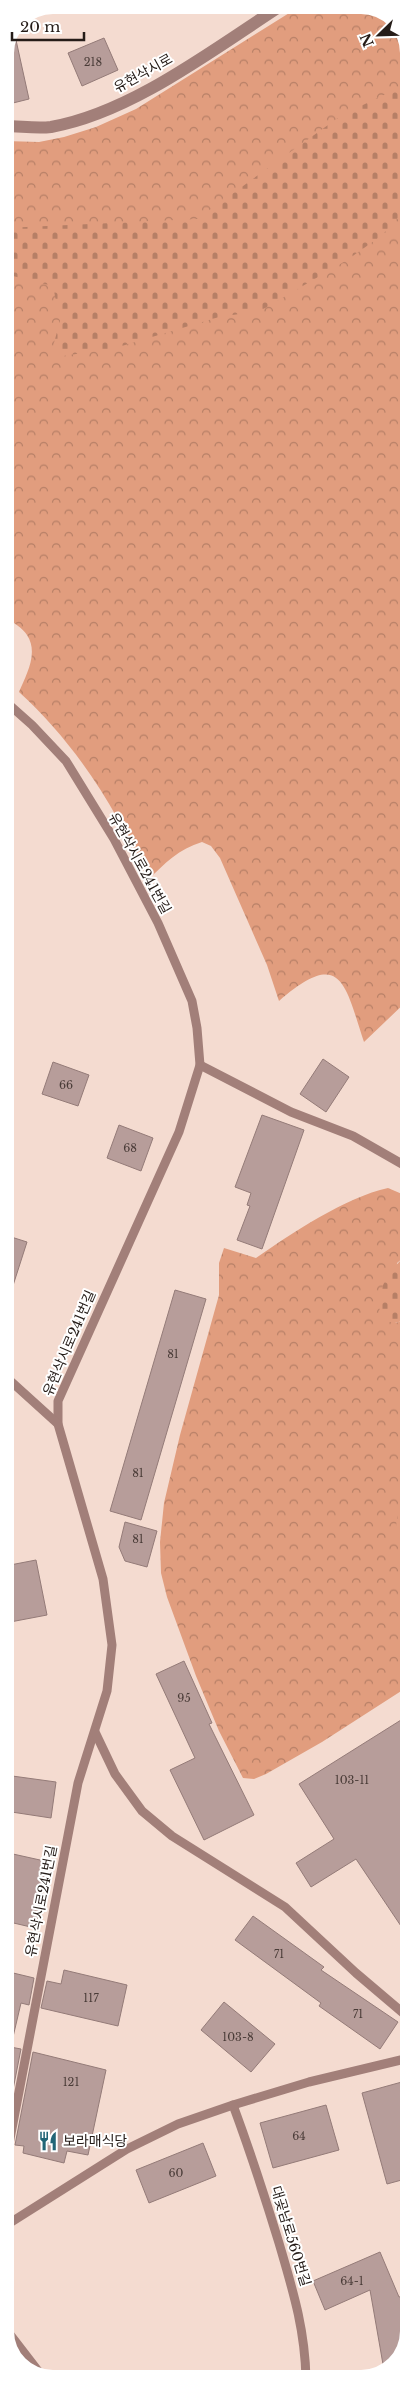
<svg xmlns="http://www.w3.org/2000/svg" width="414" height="2384" viewBox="0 0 414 2384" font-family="'Libre Baskerville','Noto Sans KR',serif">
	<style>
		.forest { fill: url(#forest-crowns) }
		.cemetery { fill: url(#cemetery-stones) }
		.building { fill: #b79d9a; stroke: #947b78 }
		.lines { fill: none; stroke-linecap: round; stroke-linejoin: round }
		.service { stroke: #a27f79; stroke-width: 9 }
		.minor { stroke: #a27f79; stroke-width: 12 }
		.labels { text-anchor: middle; stroke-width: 4; stroke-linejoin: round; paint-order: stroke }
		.number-label { font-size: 11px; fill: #4a3c38 }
		.street-label { font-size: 14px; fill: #251c18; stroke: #fff }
		.poi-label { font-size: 14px; fill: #251c18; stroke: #fff; text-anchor: start }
	</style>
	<defs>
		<pattern id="forest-crowns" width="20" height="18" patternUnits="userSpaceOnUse" patternTransform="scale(1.25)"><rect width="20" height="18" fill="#e19d7e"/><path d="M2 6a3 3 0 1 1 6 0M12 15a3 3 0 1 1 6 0" fill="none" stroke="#b67f66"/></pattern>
		<pattern id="cemetery-stones" width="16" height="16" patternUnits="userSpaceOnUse" patternTransform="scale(1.25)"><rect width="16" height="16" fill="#e19d7e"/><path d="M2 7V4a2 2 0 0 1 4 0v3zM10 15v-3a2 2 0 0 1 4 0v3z" fill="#b67f66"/></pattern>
	</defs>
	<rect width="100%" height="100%" fill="#f4dbd0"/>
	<g class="forest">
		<path d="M302 5H368L395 19 409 46V999L364 1042C345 985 342 946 279 1001L267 965 220 858 211 846 202 842C179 849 165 863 148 880 117 809 76 744 19 692 26 675 39 653 27 635 23 628 12 622 5 617V141L39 142 64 137 96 127 136 109Z"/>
		<path d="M388 1188 409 1197V1253L397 1263 395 1323 409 1319V1498L403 1503 404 1538 409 1539V1686L322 1742 266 1774 254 1779 243 1778 219 1731 196 1676 167 1597 161 1573 160 1542 164 1503 180 1435 219 1295V1263L224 1248 256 1258C292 1233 346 1197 388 1188Z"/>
	</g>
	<g class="cemetery">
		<path d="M409 83V206L381 236 347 260 260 311 219 317 115 348 63 356 54 343 60 321 53 286 5 274V228L197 219 342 115Z"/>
		<path d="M409 1253V1319L395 1323 384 1321C369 1297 390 1268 409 1253Z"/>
		<path d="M409 1498V1539C387 1535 398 1508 409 1498Z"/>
	</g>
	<g class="building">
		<path d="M14 31 29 99 5 105V52Z"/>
		<path d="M104 38 118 70 82 86 68 53Z"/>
		<path d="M323 1059 349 1077 326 1112 300 1094Z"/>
		<path d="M53 1062 89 1075 78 1106 42 1094Z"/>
		<path d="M262 1115 304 1130 262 1249 237 1240 250 1206 247 1205 251 1193 235 1187Z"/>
		<path d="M119 1125 153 1138 141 1171 107 1158Z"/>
		<path d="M5 1235 27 1242 9 1298 5 1297Z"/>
		<path d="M175 1290 206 1299 141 1520 110 1511Z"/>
		<path d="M125 1522 157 1531 147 1567 125 1561 119 1547Z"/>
		<path d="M36 1560 47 1615 5 1623V1566Z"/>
		<path d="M184 1661 212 1723 209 1724 254 1815 204 1840 170 1770 195 1758 156 1674Z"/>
		<path d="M409 1715V1938L356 1859 311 1887 296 1863 334 1839 299 1784Z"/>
		<path d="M5 1775 56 1782 51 1818 5 1811Z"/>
		<path d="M13 1854 49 1862 35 1928 5 1921V1892Z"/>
		<path d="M253 1916 324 1967 321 1970 398 2022 380 2049 319 2006 321 2003 235 1940Z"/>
		<path d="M64 1970 127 1985 118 2026 41 2008 47 1981 61 1984Z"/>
		<path d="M5 1971 34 1978 29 2005 21 2003 13 2037 5 2036Z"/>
		<path d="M224 2002 275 2044 251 2072 201 2030Z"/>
		<path d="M5 2046 21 2049 5 2130Z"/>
		<path d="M33 2052 106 2070 88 2155 67 2151 64 2163 23 2153 24 2146 15 2145Z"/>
		<path d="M409 2080V2178L387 2184 362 2093Z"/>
		<path d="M326 2105 339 2150 273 2168 260 2123Z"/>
		<path d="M203 2143 216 2176 149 2203 136 2170Z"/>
		<path d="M380 2252 399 2297 409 2295V2332L397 2363 384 2370 370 2290 325 2310 313 2281Z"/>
	</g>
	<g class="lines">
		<g class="service">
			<path d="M5 701 32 725 66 761 114 839 158 923 192 1001 197 1028 200 1065 179 1132 58 1401V1424L103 1579 112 1645 107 1691 78 1783 5 2165"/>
			<path d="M200 1065 291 1112 353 1136 409 1168"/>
			<path d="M5 1376 58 1424"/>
			<path d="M95 1732 115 1774 142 1811 172 1836 285 1907 356 1973 409 2018"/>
			<path d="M233 2105 309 2082 409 2058"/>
			<path d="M5 2226 127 2149 178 2124 233 2105C250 2151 265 2197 279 2243 293 2291 305 2329 306 2379"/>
			<path d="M5 2328 42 2376"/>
		</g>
		<path class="minor" d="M5 126C20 126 36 129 51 127 131 113 214 49 282 5"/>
	</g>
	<defs>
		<symbol id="restaurant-bare" viewBox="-9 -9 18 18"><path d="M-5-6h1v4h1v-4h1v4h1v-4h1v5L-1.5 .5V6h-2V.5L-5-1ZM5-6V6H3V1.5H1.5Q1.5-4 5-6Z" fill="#216577" stroke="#fff" stroke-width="2.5" paint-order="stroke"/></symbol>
	</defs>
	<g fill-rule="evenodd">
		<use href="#restaurant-bare" x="34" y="2127" width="28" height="28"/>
	</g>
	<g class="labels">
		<g class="number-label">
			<text x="93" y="66">218</text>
			<text x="66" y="1089">66</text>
			<text x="130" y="1152">68</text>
			<text x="173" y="1358">81</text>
			<text x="138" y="1477">81</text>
			<text x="138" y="1543">81</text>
			<text x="184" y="1702">95</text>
			<text x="352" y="1784">103-11</text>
			<text x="279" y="1958">71</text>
			<text x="91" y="2002">117</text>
			<text x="358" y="2018">71</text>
			<text x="238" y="2041">103-8</text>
			<text x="71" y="2086">121</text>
			<text x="299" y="2140">64</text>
			<text x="176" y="2177">60</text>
			<text x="352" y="2285">64-1</text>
		</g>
		<g class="street-label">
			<text transform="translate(143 73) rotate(-29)" y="5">유현삭시로</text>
			<text transform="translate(140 863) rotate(61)" y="5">유현삭시로241번길</text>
			<text transform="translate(69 1343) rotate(-67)" y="5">유현삭시로241번길</text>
			<text transform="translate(41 1901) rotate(-79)" y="5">유현삭시로241번길</text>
			<text transform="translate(291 2236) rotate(73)" y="5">대곶남로560번길</text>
		</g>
		<g class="poi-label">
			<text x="63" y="2146">보라매식당</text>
		</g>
	</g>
	<path d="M0 0H414V2384H0ZM53 14H361A39 39 0 0 1 400 53V2331A39 39 0 0 1 361 2370H53A39 39 0 0 1 14 2331V53A39 39 0 0 1 53 14Z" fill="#fff" fill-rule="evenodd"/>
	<g transform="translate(379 35) rotate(247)" stroke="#ffffff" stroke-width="4" paint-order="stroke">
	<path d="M0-4L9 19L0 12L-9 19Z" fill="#251c18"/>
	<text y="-8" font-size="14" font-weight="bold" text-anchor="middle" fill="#251c18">N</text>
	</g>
	<path d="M12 32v8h72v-8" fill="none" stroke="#251c18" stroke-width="2.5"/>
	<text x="20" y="32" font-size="15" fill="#251c18" stroke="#ffffff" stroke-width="4" paint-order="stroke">20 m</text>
</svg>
